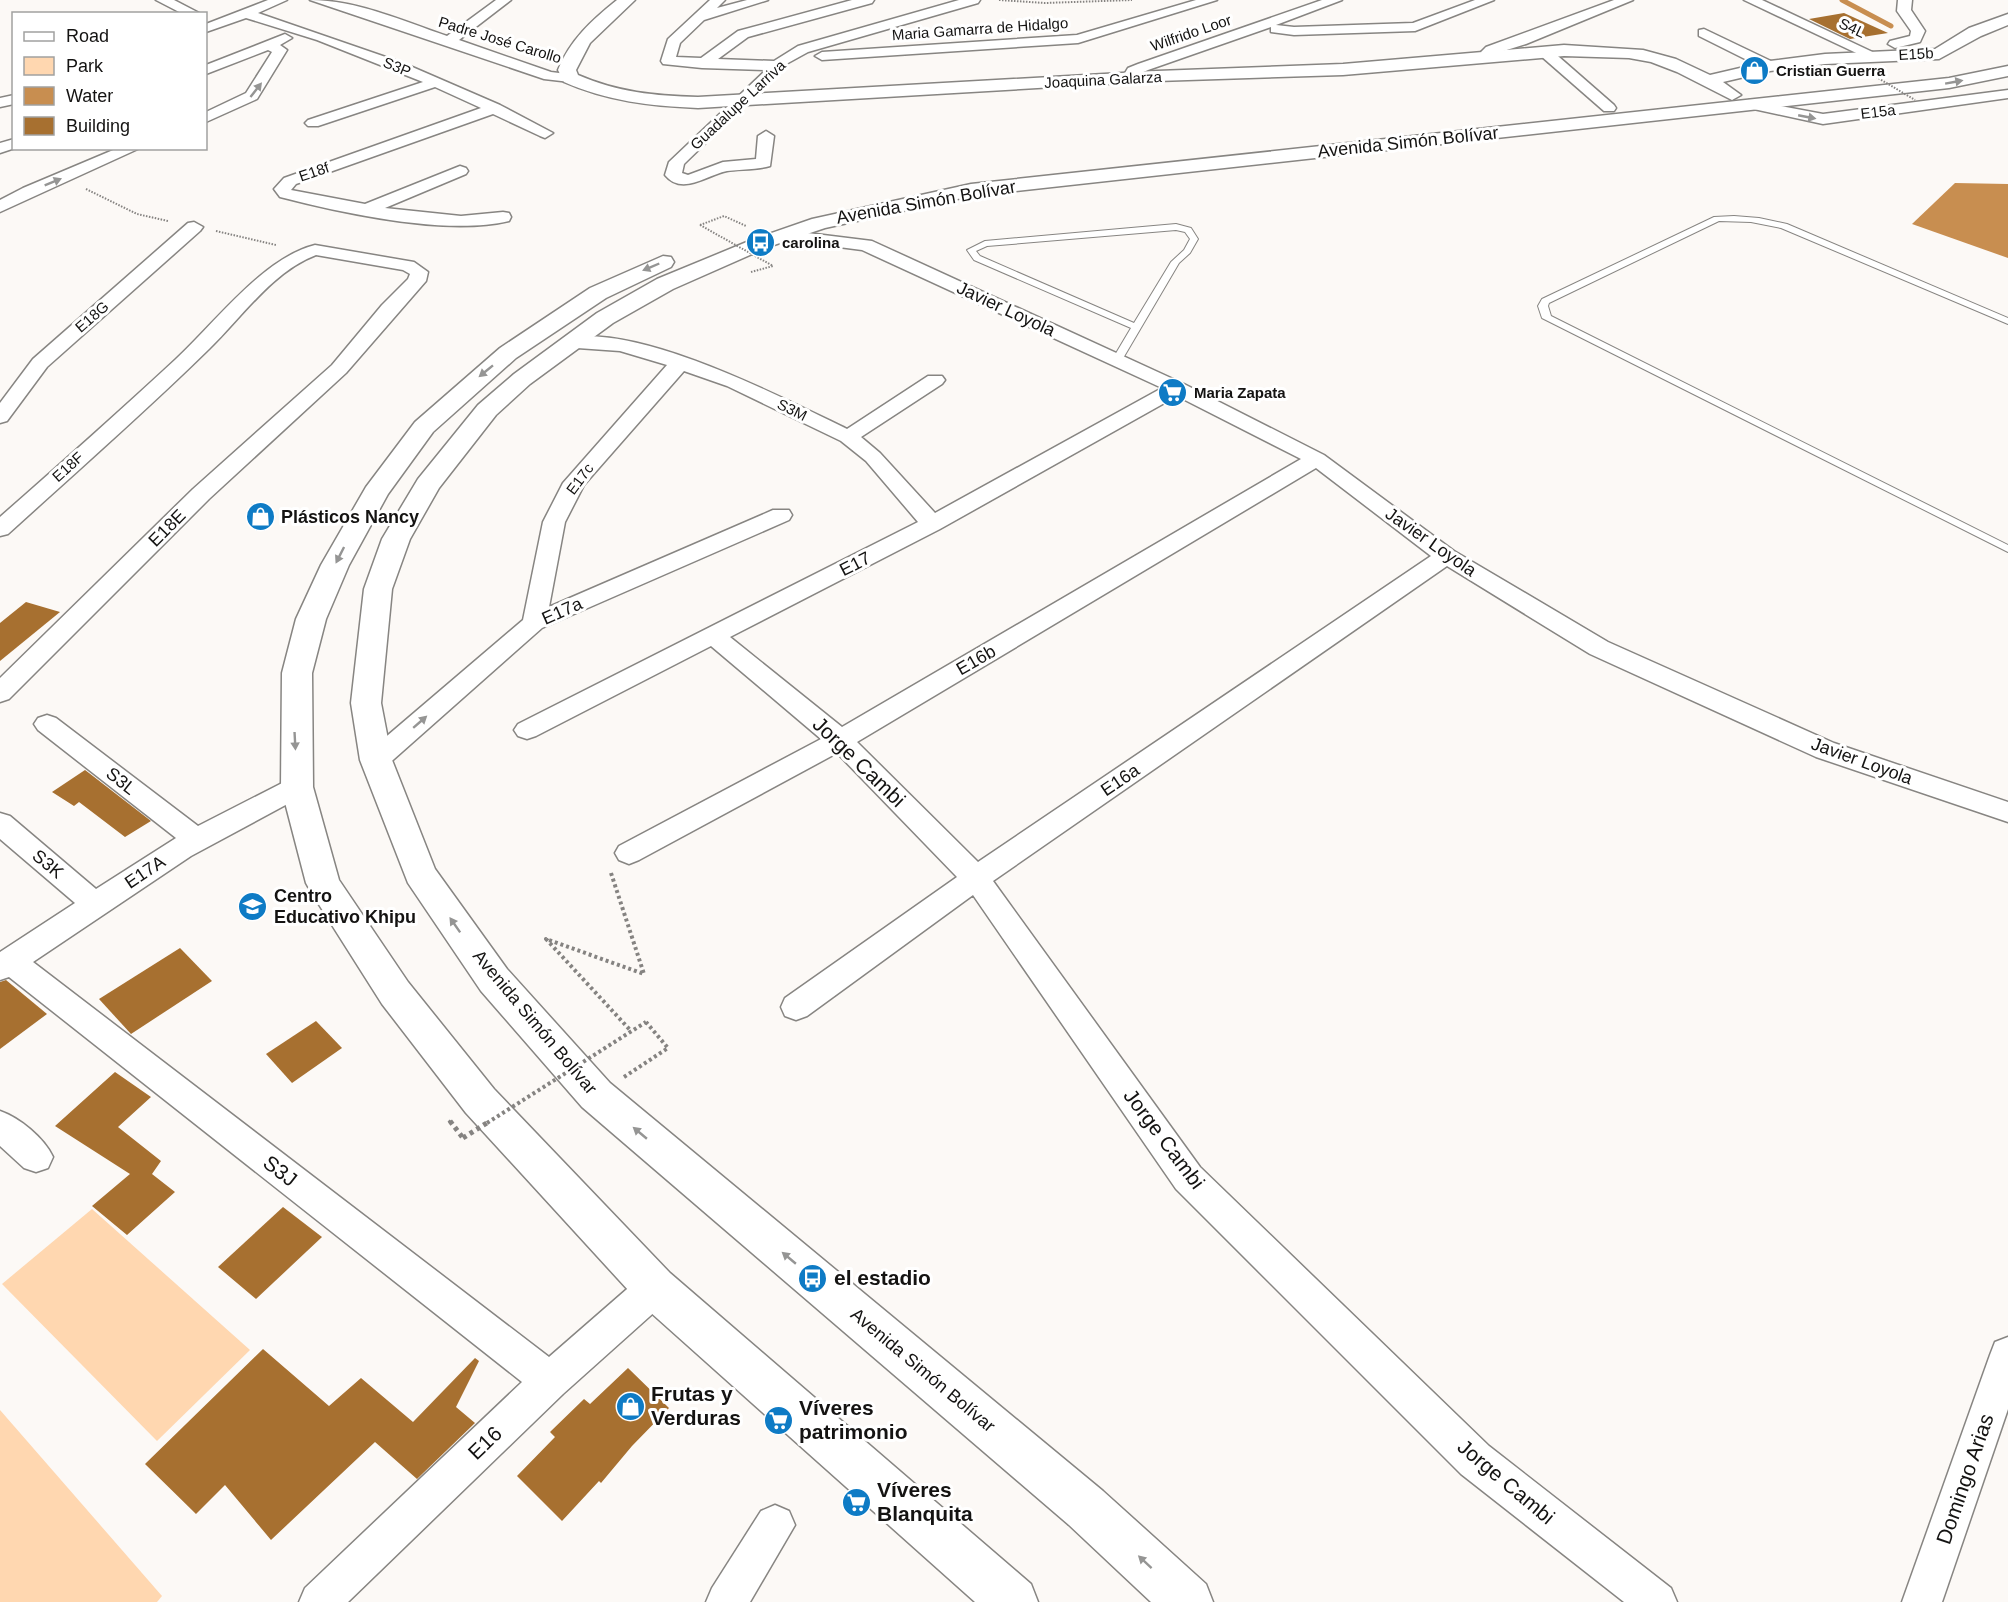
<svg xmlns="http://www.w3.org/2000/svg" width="2008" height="1602" viewBox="0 0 2008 1602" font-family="Helvetica,sans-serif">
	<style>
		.green { fill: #ffd7b0 }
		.water { fill: #c88e50 }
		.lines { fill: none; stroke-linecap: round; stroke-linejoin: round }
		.stream { stroke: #c88e50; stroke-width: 5 }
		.building { fill: #a77030 }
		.service-casing { stroke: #878582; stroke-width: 2 }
		.minor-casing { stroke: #878582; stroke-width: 3 }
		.tertiary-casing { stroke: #878582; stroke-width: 3 }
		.trunk-casing { stroke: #878582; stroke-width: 3 }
		.path-far2 { stroke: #858381; stroke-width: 2; stroke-dasharray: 1.5 1.5; stroke-linecap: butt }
		.path-far1 { stroke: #858381; stroke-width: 4; stroke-dasharray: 3 3; stroke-linecap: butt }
		.path { stroke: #858381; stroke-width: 5; stroke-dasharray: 4 4; stroke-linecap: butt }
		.service { fill: #fff; fill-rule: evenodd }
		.minor { fill: #fff; fill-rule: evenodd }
		.tertiary { fill: #fff; fill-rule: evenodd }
		.trunk { fill: #fff; fill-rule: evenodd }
		.path-bridge-far2 { stroke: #858381; stroke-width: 2; stroke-dasharray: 1.5 1.5; stroke-linecap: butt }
		.path-bridge-far1 { stroke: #858381; stroke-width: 4; stroke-dasharray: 3 3; stroke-linecap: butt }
		.path-bridge { stroke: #858381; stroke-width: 5; stroke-dasharray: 4 4; stroke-linecap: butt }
		.oneway { fill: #959594 }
		.labels { text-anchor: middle; stroke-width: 6; stroke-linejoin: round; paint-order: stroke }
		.far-street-label { font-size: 15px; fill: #141312; stroke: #fff }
		.far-poi-label { font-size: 15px; font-weight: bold; fill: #141312; stroke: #fff; text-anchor: start }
		.street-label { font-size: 18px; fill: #141312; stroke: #fff }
		.poi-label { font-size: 18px; font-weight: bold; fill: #141312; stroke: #fff; text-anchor: start }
		.near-street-label { font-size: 21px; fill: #141312; stroke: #fff }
		.near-poi-label { font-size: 21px; font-weight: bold; fill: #141312; stroke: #fff; text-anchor: start }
	</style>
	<rect width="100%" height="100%" fill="#fcf9f6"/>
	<g class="green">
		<path d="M92 1209 250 1350 157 1441 2 1284Z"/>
		<path d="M0 1410 162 1596 157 1602H0Z"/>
	</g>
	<path class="water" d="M1955 183 2008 184V258L1912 224Z"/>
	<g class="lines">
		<path class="stream" d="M1842 0 1891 26"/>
	</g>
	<g class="building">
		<path d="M1844 13 1888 33 1850 39 1809 19Z"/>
		<path d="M26 602 60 612 0 661V623Z"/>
		<path d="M85 770 89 773 151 821 125 837 79 802 74 806 52 792Z"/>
		<path d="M180 948 212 981 131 1034 99 999Z"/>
		<path d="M6 980 47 1014 0 1049V982Z"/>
		<path d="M316 1021 342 1048 292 1083 266 1054Z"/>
		<path d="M115 1072 151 1097 118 1127 161 1161 152 1174 175 1192 127 1235 92 1206 130 1174 55 1126Z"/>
		<path d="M283 1207 322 1237 256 1299 218 1267Z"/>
		<path d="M263 1349 329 1406 361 1378 413 1422 475 1358 479 1361 456 1407 475 1423 417 1479 375 1442 271 1540 225 1485 196 1514 145 1464Z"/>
		<path d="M628 1368 669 1408 632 1446 601 1483 599 1481 562 1521 517 1476 555 1437 550 1432 584 1399 590 1404Z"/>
	</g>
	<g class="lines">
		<defs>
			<g id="service">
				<path d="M1734 216 1759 218 1787 224 2008 318V324L1781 228 1751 222 1719 221 1549 303 1548 306 1551 316 2008 545V552L1542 318 1538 306 1542 299 1714 217Z"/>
				<path d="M1176 224 1191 228 1198 239 1190 253 1179 263 1122 360 1117 363 1112 360 1131 328 974 260 967 250 985 241ZM1176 230 1185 232 1190 239 1184 250 1171 262 1134 323 980 256 976 251 987 246Z"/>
			</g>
			<g id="minor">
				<path d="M156 0H174L201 14H183Z"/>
				<path d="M268 0H287L258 13 403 63 500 105 553 133 545 138 540 136 493 114 296 184 291 190 365 204 460 166 466 168 468 171 466 174 385 208 461 216 503 212 509 213 511 217 509 221C447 236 342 213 280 197L274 189 284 178 481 108 435 87 318 126H308L305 123 308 120 423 82 317 40 246 18 206 32V24Z"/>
				<path d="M310 0C357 0 403 21 447 36L496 0H511L459 40 551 72 575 75 577 78 570 82 544 79Z"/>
				<path d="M710 0H725L717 8 747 0H768L704 20 680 43 676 57 701 58 738 31 852 0H874L872 3 748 37 718 59 774 61 798 46 959 0H980L978 3 808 52 788 63 684 164 682 173 688 175 723 162 756 159 758 136 766 131 774 136 770 166C756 170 741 169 727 171 707 175 682 196 665 175L669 162 766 70 702 68 663 64 661 61 668 39Z"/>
				<path d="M1196 0H1217L1078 43 822 60 815 56 822 52 1077 35Z"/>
				<path d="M1322 0H1342L1276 25 1294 27 1413 23 1475 0H1494L1415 31 1294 35 1271 32V27L1148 70 1139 74 1134 81H1124L1122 78 1128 68 1138 64Z"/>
				<path d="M1614 0H1633L1526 44 1497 53 1499 56 1497 59H1487L1481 52 1486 47Z"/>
				<path d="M1744 0H1762L1881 56 1874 60 1869 59Z"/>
				<path d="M1898 0H1912L1911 10 1925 31 1920 42 1895 48 1888 44 1890 41 1910 36 1911 31 1897 11Z"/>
				<path d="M1704 29 1775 63 1777 66 1770 70 1765 69 1699 36V30Z"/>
				<path d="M285 34 292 38 280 45 287 50 257 99 206 122V112L246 93 272 52 268 50 206 74V65Z"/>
				<path d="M1546 49 1551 50 1614 105 1616 108 1614 111H1604L1541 56 1539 53Z"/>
				<path d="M2008 90V98L1823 124 1749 108 1742 104 1749 100 1823 114Z"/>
				<path d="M14 95V104L0 107V98Z"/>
				<path d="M14 139 15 148 0 153V143Z"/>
				<path d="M118 148H140L0 212V200L23 188Z"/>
				<path d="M194 222 203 227 200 231 47 367 7 421 0 423V403L33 359 188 223Z"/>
				<path d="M783 230 872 241 1184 384 1324 455 1454 551 1608 642 1834 743 2008 802V822L1816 757 1590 654 1447 566 993 881 1200 1167 1489 1446 1671 1588 1677 1602H1624L1461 1474 1176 1189 973 895 807 1016 796 1020 785 1016 781 1007 785 998 957 877 837 753 639 860 629 864 619 860 615 853 619 846 821 739 711 646 536 736 527 739 518 736 514 730 518 724 918 522 866 461 841 441 727 386 684 371 584 485 565 522 549 607 773 510H789L792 515 789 520 542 628 385 767 376 769 367 767 363 760 367 753 523 620 543 522 563 483 667 365 620 351 563 347 560 343 563 339C635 321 781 397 847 429L928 376H942L945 380 942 384 861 437 880 453 935 513 1162 388 862 250 777 239 774 235ZM1177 396 1301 459 842 727 730 637 940 529ZM1316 468 1431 556 978 862 857 742Z"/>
				<path d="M315 245 414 262 428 272 426 281 346 373 209 499 9 699 0 702V678L193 489 332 365 382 305 408 279 410 274 403 270 316 255C273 271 242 317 210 348 145 412 76 472 8 534L0 536V517C59 465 118 413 176 359 215 323 263 258 315 245Z"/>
				<path d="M47 715 56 718 198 826 288 780 297 777 306 780 310 787 306 794 191 856 33 962 549 1357 642 1276 655 1271 668 1276 673 1288 668 1300 563 1394 348 1602H299L305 1588 522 1382 9 977 0 980V952L75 903 0 839V813L10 816 96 889 176 838 38 730 34 724 38 718Z"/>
				<path d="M0 1111C20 1118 44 1138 53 1157L48 1168 36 1172 24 1168 0 1146Z"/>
				<path d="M2008 1337V1409L1942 1602H1902L1990 1355 1995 1342Z"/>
				<path d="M775 1505 789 1511 795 1525 750 1602H706L712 1588 761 1511Z"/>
			</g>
			<path id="tertiary" d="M617 0H635L590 43 576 70 578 75C617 92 655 96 698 97L1157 71 1343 64 1564 45 1643 50 1676 59 1710 75 1770 61 1825 54 1935 49 1969 28 2008 14V25L1981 36 1939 59 1825 64 1770 71 1723 82 1741 95 1732 100 1677 72 1651 62 1629 58 1564 56 1343 75 1157 81 698 108C650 106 607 101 564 82L558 70C570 40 592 20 617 0Z"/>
			<g id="trunk">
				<path d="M2008 66V76L1949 88 971 196 825 228 768 247 673 289 613 323 530 384 496 415 439 488 410 539 392 589 381 703 392 760 435 869 507 969 610 1083 1103 1491 1206 1584 1213 1602H1151L1069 1525 582 1107 481 991 408 883 360 760 351 703 364 589 382 539 418 479 478 405 514 374 597 313 657 279 754 239 812 219 971 184 1949 78Z"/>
				<path d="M663 256 671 257 674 262 671 267 606 298 516 358 433 432 388 494 349 565 326 619 312 673 313 787 339 880 408 982 494 1089 670 1273 1031 1584 1038 1602H975L640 1303 466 1113 382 1004 311 892 306 883 281 787 282 673 296 619 321 565 366 487 415 422 500 348 590 288Z"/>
			</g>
		</defs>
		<use href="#service" class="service-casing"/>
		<use href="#minor" class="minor-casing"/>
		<use href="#tertiary" class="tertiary-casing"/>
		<use href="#trunk" class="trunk-casing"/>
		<g class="path-far2">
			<path d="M999 0 1045 3 1132 0"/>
			<path d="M86 189 137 214 168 221"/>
			<path d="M700 225 724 216 746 226"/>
			<path d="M216 231 276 245"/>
			<path d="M751 272 773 266"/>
		</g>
		<g class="path-far1">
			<path d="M611 873 644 974 546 939 631 1031"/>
			<path d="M624 1077 668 1048 646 1022"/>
			<path d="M449 1123 453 1119"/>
		</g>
		<path class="path" d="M450 1121 463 1138"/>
		<use href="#service" class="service"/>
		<use href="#minor" class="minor"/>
		<use href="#tertiary" class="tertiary"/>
		<use href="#trunk" class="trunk"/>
		<g class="path-bridge-far2">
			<path d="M1863 69 1915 100"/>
			<path d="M700 225 773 266"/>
		</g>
		<path class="path-bridge-far1" d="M487 1123 646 1022"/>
		<path class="path-bridge" d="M463 1138 490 1121"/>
	</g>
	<defs><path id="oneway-solid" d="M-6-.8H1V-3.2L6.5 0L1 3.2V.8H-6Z" transform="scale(1.5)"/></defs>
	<g class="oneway">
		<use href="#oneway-solid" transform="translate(1954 82) rotate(-10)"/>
		<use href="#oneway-solid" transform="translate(256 90) rotate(-52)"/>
		<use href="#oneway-solid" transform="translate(1807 117) rotate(11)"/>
		<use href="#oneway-solid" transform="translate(53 182) rotate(-22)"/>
		<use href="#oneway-solid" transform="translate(651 267) rotate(157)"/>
		<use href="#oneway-solid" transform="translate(486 371) rotate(141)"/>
		<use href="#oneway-solid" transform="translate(340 555) rotate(117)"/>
		<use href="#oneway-solid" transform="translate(420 722) rotate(-41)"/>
		<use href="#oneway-solid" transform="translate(295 741) rotate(87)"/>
		<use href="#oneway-solid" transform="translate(455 925) rotate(-125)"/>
		<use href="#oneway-solid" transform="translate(640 1133) rotate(-140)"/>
		<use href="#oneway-solid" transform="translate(789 1258) rotate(-140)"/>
		<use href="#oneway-solid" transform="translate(1145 1562) rotate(-137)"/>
	</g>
	<defs>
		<symbol id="shop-disc" viewBox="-11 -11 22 22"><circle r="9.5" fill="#0e7bc5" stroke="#fff"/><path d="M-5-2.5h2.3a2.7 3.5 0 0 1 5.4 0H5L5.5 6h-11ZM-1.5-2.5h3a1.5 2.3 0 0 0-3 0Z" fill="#fff"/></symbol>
		<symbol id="bus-disc" viewBox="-11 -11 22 22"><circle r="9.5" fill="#0e7bc5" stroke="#fff"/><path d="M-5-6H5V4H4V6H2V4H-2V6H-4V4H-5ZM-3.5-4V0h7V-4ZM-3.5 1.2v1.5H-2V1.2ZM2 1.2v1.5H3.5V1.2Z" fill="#fff"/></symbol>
		<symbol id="supermarket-disc" viewBox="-11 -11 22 22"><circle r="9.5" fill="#0e7bc5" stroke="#fff"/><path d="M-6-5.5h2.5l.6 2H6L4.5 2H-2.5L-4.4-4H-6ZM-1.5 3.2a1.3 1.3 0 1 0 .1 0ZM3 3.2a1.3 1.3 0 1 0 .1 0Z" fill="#fff"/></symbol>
		<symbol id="school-disc" viewBox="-11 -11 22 22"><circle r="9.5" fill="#0e7bc5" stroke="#fff"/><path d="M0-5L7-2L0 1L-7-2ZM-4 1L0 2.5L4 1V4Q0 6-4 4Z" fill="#fff"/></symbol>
	</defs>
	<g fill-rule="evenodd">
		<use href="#shop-disc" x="1738" y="54" width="33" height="33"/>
		<use href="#bus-disc" x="744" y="226" width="33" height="33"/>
		<use href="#supermarket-disc" x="1156" y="376" width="33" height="33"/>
		<use href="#shop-disc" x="244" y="500" width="33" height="33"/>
		<use href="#school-disc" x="236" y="890" width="33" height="33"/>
		<use href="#bus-disc" x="796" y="1262" width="33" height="33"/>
		<use href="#shop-disc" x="614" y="1390" width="33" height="33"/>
		<use href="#supermarket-disc" x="762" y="1404" width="33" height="33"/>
		<use href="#supermarket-disc" x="840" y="1486" width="33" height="33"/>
	</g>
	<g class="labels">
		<g class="far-street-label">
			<text transform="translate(1852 28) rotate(25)" y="5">S4L</text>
			<text transform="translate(980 29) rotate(-4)" y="5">Maria Gamarra de Hidalgo</text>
			<text transform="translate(1191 33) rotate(-19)" y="5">Wilfrido Loor</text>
			<text transform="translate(500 40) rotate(17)" y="5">Padre José Carollo</text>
			<text transform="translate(1916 54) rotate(-3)" y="5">E15b</text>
			<text transform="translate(397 67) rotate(22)" y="5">S3P</text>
			<text transform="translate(1103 80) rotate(-3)" y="5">Joaquina Galarza</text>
			<text transform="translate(738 105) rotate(-43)" y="5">Guadalupe Larriva</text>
			<text transform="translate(1878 112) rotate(-7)" y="5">E15a</text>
			<text transform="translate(314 172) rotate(-19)" y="5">E18f</text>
			<text transform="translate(92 317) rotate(-41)" y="5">E18G</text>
			<text transform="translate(792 410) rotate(26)" y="5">S3M</text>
			<text transform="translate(68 467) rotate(-42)" y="5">E18F</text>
			<text transform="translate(580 479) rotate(-53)" y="5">E17c</text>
		</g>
		<g class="far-poi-label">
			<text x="1776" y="76">Cristian Guerra</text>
			<text x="782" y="248">carolina</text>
			<text x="1194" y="398">Maria Zapata</text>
		</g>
		<g class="street-label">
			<text transform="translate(1408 142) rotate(-6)" y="6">Avenida Simón Bolívar</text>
			<text transform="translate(926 202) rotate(-10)" y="6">Avenida Simón Bolívar</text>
			<text transform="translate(1006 309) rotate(25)" y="6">Javier Loyola</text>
			<text transform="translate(167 528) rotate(-45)" y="6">E18E</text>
			<text transform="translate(1431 542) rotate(35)" y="6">Javier Loyola</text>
			<text transform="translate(855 564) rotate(-27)" y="6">E17</text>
			<text transform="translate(562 611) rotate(-24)" y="6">E17a</text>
			<text transform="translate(976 660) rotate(-30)" y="6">E16b</text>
			<text transform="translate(1862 761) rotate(20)" y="6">Javier Loyola</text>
			<text transform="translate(1120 780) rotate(-34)" y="6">E16a</text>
			<text transform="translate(121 781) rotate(38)" y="6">S3L</text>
			<text transform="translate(48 864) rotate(40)" y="6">S3K</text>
			<text transform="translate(145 872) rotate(-34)" y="6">E17A</text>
			<text transform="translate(535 1022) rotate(50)" y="6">Avenida Simón Bolívar</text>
			<text transform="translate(923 1370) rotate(40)" y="6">Avenida Simón Bolívar</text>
		</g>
		<g class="poi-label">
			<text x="281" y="523">Plásticos Nancy</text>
			<text x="274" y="902">Centro<tspan x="274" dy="21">Educativo Khipu</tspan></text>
		</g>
		<g class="near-street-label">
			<text transform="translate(859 762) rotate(44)" y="7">Jorge Cambi</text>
			<text transform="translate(1164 1139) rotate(53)" y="7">Jorge Cambi</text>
			<text transform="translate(280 1171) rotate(38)" y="7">S3J</text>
			<text transform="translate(485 1443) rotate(-44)" y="7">E16</text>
			<text transform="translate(1965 1479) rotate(-71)" y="7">Domingo Arias</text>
			<text transform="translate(1506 1482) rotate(40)" y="7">Jorge Cambi</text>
		</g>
		<g class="near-poi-label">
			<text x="834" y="1285">el estadio</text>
			<text x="651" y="1401">Frutas y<tspan x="651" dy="24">Verduras</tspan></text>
			<text x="799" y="1415">Víveres<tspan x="799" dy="24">patrimonio</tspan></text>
			<text x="877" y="1497">Víveres<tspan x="877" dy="24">Blanquita</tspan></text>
		</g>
	</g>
	<rect x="12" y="12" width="195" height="138" fill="#ffffff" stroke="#a1a1a0" stroke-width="1.5"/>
	<rect x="24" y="32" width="30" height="9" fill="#ffffff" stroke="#a1a1a0" stroke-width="1.5"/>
	<text x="66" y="42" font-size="18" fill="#141312">Road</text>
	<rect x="24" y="57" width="30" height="18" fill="#ffd7b0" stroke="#a1a1a0" stroke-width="1.5"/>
	<text x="66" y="72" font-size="18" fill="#141312">Park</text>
	<rect x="24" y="87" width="30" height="18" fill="#c88e50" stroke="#a1a1a0" stroke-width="1.5"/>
	<text x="66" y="102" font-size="18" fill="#141312">Water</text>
	<rect x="24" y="117" width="30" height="18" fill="#a77030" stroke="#a1a1a0" stroke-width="1.5"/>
	<text x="66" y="132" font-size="18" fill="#141312">Building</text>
</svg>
